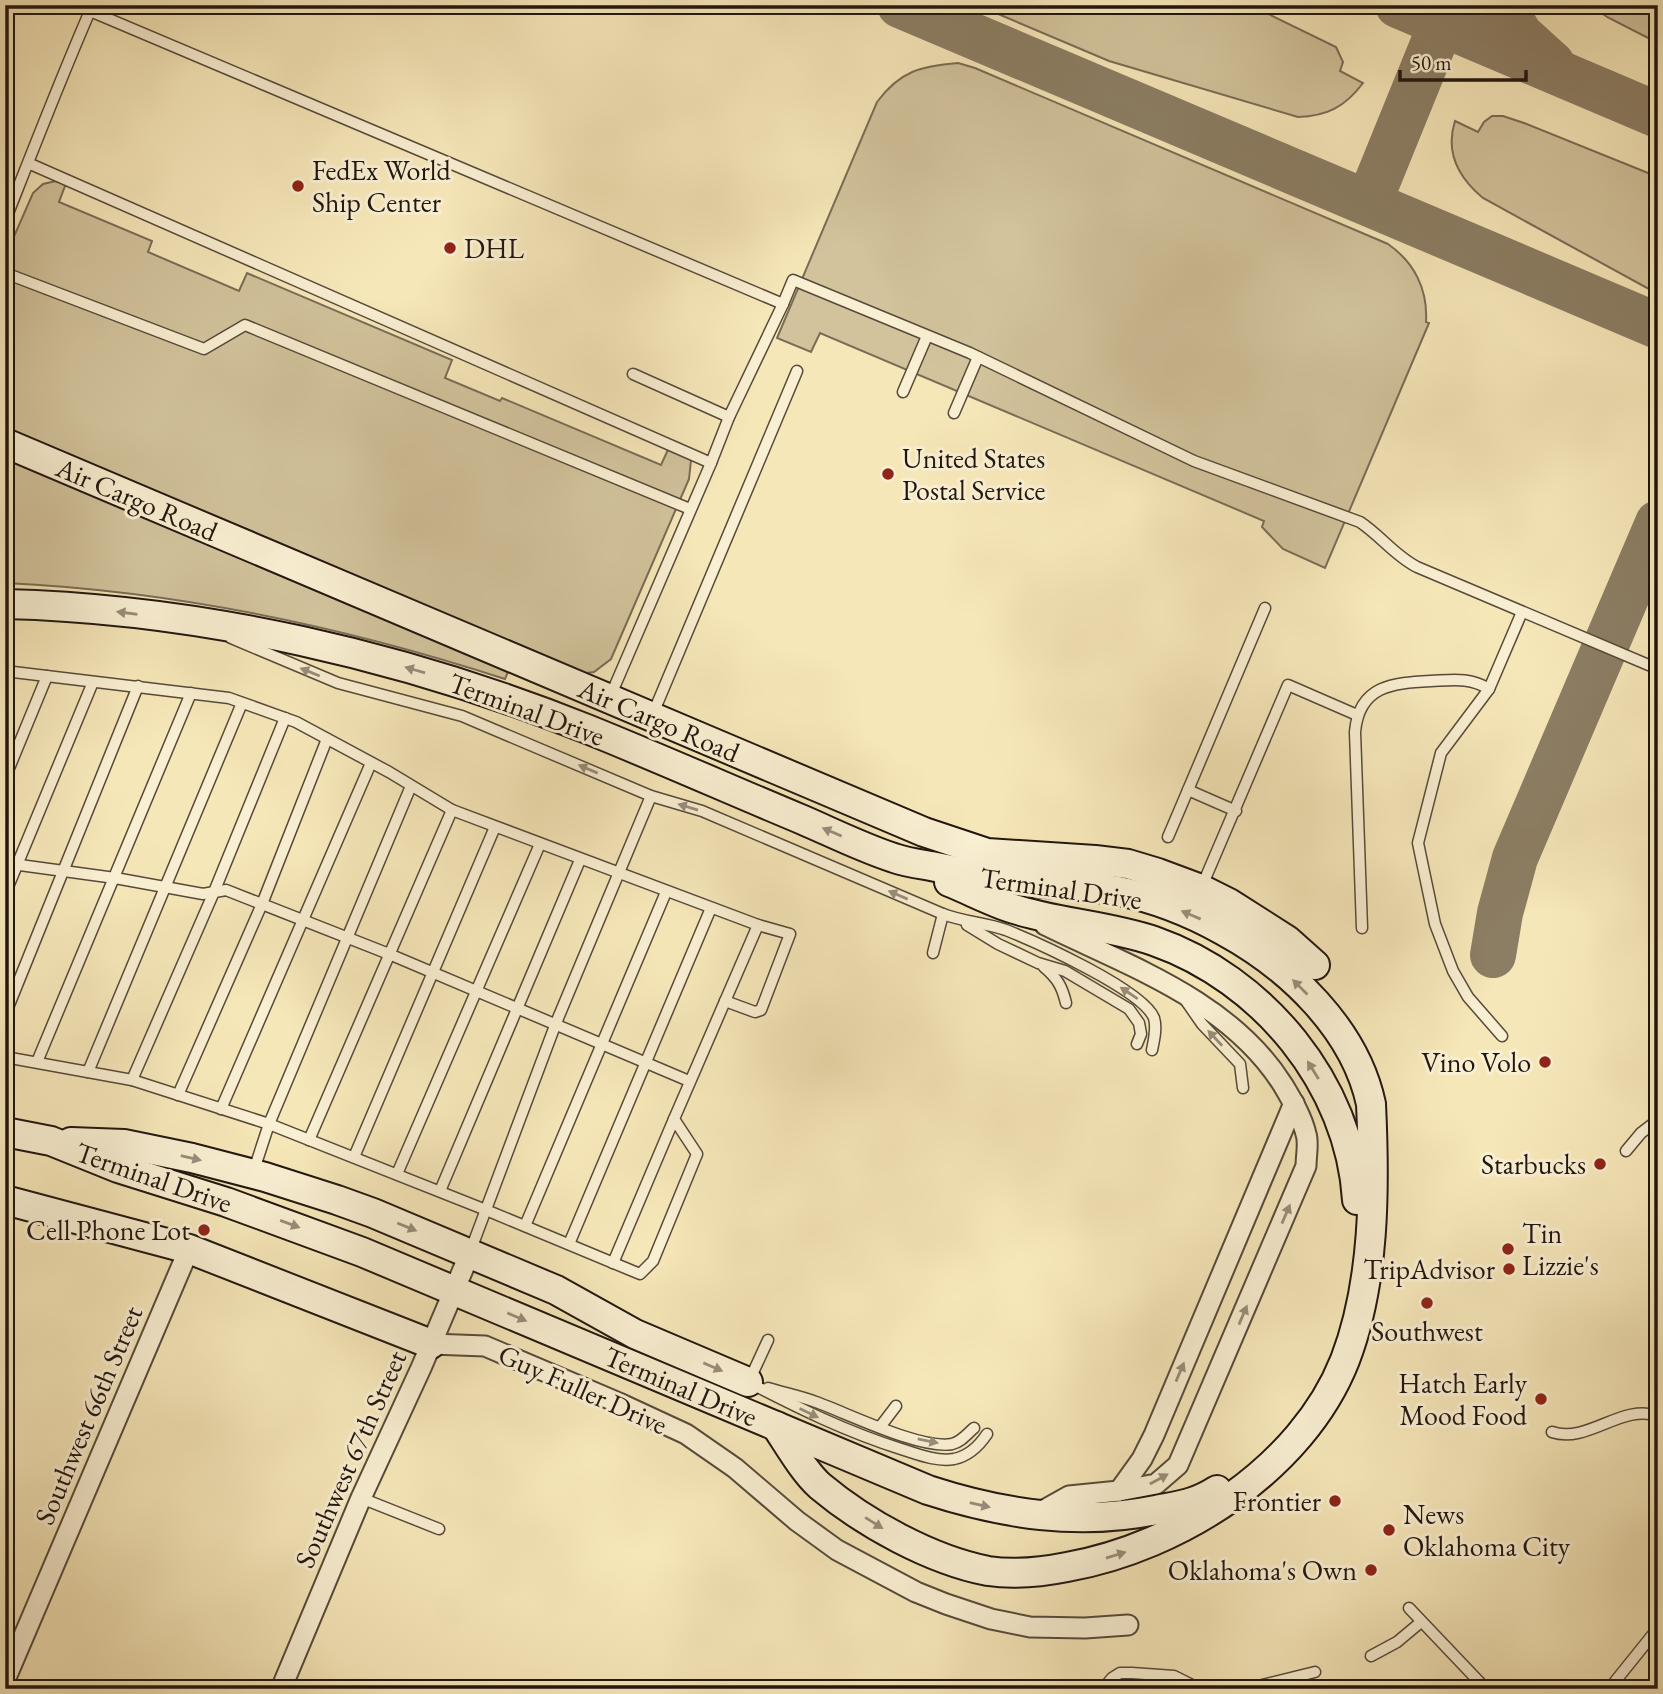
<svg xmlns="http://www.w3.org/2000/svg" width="1663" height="1694" viewBox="0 0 1663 1694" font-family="'EB Garamond',serif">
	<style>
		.green { fill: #d2c39c; stroke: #7a6c56; stroke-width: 2 }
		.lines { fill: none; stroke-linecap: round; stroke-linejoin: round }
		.taxiway { stroke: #8c7e64; stroke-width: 46 }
		.lane-casing { stroke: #564a3a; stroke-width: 13 }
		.street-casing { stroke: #564a3a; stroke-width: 23 }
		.secondary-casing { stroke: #21160f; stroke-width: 32 }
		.lane { stroke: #f9efd2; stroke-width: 10 }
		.street { stroke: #f9efd2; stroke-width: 19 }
		.secondary { stroke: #f9efd2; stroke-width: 28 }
		.oneway { fill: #988d7a }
		.poi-dot { fill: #8f2418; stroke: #f9efd2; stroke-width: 2.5 }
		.labels { text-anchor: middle; stroke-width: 6; stroke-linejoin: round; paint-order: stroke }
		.poi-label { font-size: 28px; fill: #21160f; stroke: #f9efd2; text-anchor: end }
		.street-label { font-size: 28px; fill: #21160f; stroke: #f9efd2 }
	</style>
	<rect width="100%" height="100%" fill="#f6e7b9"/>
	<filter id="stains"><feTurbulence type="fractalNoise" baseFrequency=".00286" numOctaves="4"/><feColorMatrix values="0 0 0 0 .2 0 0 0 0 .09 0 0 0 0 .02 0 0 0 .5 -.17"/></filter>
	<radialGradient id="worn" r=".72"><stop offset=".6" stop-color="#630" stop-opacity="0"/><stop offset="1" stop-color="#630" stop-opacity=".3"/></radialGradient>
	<g class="green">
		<path d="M977 5H1250L1336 47 1343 62 1340 71 1363 83C1345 107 1327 116 1298 117L1109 61Z"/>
		<path d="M1591 5H1658V43L1607 17Z"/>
		<path d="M958 63 975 68 1388 244C1414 262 1428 289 1426 322L1429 323 1325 568 1283 549 1262 527 1264 521 820 333 811 352 777 338 877 102C900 71 921 66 958 63Z"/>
		<path d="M1492 116H1503L1524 123 1658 177V294L1483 198C1459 178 1445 152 1455 121L1478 132 1484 122Z"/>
		<path d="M56 181 64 183 65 186 59 202 152 241 148 252 239 291 247 273 452 360 445 378 500 401 502 398 661 465 671 443 674 441 679 444 691 460 689 479 611 659 594 672 579 674 5 434V257L33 193 43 184Z"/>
		<path d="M5 456 509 669 505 679C342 626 176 591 5 583Z"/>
	</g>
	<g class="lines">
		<g class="taxiway">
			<path d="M900 5 1658 326"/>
			<path d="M1398 5 1658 115"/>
			<path d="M1502 5 1520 35 1552 64"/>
			<path d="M1369 202 1449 5"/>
			<path d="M1493 955 1500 913 1515 858 1658 523"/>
		</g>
		<defs>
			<g id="lane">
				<path d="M5 221C33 150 60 80 90 11L783 304 729 417 711 463 28 163"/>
				<path d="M5 273 204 349 245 325 690 509"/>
				<path d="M783 304 793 280 970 353 1194 461 1360 522C1381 536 1395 556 1417 567L1658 669"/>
				<path d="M633 374 729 417"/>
				<path d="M903 392 927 336"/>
				<path d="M954 413 978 357"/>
				<path d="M231 638 338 683 462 716 651 796 702 811 943 914C964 922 986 923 1006 930 1036 942 1143 990 1154 1018 1157 1028 1154 1040 1152 1050"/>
				<path d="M5 671 229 698 296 722 389 772 452 810 758 925 674 1119 697 1154 653 1261 640 1274 486 1210 269 1124 411 786"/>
				<path d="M610 697 711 463"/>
				<path d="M652 716 797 371"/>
				<path d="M5 778 47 676"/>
				<path d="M1236 811 1188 790 1265 608"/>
				<path d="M1168 837 1188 790"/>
				<path d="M5 863 115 878 203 894 226 890 389 954 689 1081"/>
				<path d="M1202 886 1288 685 1357 715"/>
				<path d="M5 894 93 682"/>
				<path d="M967 925 998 944 1038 963 1065 971 1129 1009 1139 1023 1141 1034 1137 1044"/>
				<path d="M1362 928 1355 732C1359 685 1393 683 1431 681 1453 680 1470 677 1489 689"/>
				<path d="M933 953 943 914"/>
				<path d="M1044 967C1057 978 1062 986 1066 1003"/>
				<path d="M725 1001 755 1012 761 1010 790 934 758 925"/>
				<path d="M1186 1001 1202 1024 1240 1064 1243 1088"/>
				<path d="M5 1015 138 686"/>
				<path d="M1502 1036 1468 997 1453 971 1435 924 1418 843 1441 753 1489 689 1522 612"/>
				<path d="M5 1057 132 1080 269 1124 254 1170"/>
				<path d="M37 1062 191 693"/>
				<path d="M88 1072 242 703"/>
				<path d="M132 1080 214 892 285 718"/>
				<path d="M178 1095 262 904 327 739"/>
				<path d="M221 1109 371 763"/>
				<path d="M309 1140 452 810"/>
				<path d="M1626 1151 1641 1133 1658 1120"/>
				<path d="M354 1157 495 827"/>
				<path d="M397 1174 540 844"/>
				<path d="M440 1191 580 860"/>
				<path d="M525 1226 666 892"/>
				<path d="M569 1244 711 908"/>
				<path d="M470 1252 556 1023 651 796"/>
				<path d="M613 1263 674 1119"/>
				<path d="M750 1379 768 1340"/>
				<path d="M748 1382C798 1408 847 1432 901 1449 917 1454 936 1462 954 1459 969 1456 979 1446 987 1434"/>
				<path d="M768 1388C784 1393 800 1396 816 1402 847 1413 921 1450 952 1444 961 1442 967 1434 974 1428"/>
				<path d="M880 1427 896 1406"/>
				<path d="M1552 1432C1588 1444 1622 1403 1658 1416"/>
				<path d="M361 1498 439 1529"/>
				<path d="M1409 1608 1486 1689"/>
				<path d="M1371 1656 1397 1642 1421 1622"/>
				<path d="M1103 1689 1112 1678 1120 1673H1132L1174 1676 1200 1689"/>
				<path d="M1246 1689 1315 1672"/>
				<path d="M1609 1689 1658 1628"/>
			</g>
			<g id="street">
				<path d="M431 1344 485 1346 619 1403 686 1434 735 1468 797 1521 837 1550 916 1592 946 1604 991 1619 1030 1627 1085 1628 1128 1625"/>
				<path d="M1119 1491 1142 1459 1154 1435 1294 1103"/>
				<path d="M1035 1515 1069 1496 1119 1491 1156 1484 1178 1465 1306 1166C1306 1156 1309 1143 1306 1134 1302 1117 1292 1100 1283 1085 1230 1001 1131 967 1045 925"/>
				<path d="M5 1680 189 1249"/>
				<path d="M281 1689 361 1498 421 1368 470 1253"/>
			</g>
			<g id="secondary">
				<path d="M5 443 924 832 987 853 1095 860 1128 864 1158 873 1201 889 1229 903 1287 940 1315 965"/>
				<path d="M5 604C203 609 404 656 587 729 659 758 731 790 803 820 833 833 863 848 894 858 905 862 919 864 931 866 960 872 990 878 1020 881 1053 884 1086 885 1118 891 1154 898 1192 913 1224 931 1290 967 1355 1029 1371 1104 1375 1188 1375 1282 1345 1360 1302 1469 1179 1547 1067 1567 1042 1572 1014 1575 988 1571 931 1560 864 1523 820 1486 804 1472 788 1444 776 1426"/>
				<path d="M949 882C969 890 988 900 1008 907 1054 923 1107 925 1154 941 1263 979 1350 1084 1357 1200"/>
				<path d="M5 1132 51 1141 118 1168 226 1202 362 1252 928 1490C1002 1514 1078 1526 1156 1510 1181 1505 1195 1504 1217 1490"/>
				<path d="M71 1142 124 1144 192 1158 265 1177 337 1200 373 1213 556 1290 635 1334 748 1382"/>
				<path d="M5 1200 189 1249 431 1344"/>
			</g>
		</defs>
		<use href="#lane" class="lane-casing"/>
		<use href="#street" class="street-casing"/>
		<use href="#secondary" class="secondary-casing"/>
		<use href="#lane" class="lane"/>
		<use href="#street" class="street"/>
		<use href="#secondary" class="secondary"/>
	</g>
	<defs><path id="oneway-solid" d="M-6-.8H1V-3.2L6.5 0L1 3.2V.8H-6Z" transform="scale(1.75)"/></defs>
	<g class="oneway">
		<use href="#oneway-solid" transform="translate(127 613) rotate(-172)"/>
		<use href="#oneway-solid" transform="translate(415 670) rotate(-164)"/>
		<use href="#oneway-solid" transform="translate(310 672) rotate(-158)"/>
		<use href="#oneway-solid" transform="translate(588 769) rotate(-157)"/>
		<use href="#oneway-solid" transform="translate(688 807) rotate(-163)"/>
		<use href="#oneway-solid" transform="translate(832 832) rotate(-157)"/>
		<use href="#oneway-solid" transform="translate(898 895) rotate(-157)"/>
		<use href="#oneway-solid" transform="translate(1191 915) rotate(-157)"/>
		<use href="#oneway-solid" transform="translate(1300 987) rotate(-135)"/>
		<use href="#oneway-solid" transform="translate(1129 993) rotate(-146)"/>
		<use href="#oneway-solid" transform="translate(1215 1038) rotate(-133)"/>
		<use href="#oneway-solid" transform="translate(1313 1070) rotate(-122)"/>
		<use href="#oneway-solid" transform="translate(191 1158) rotate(13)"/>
		<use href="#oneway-solid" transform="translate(1286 1214) rotate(-67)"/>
		<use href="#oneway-solid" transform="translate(290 1224) rotate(20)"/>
		<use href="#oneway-solid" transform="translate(407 1227) rotate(22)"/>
		<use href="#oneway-solid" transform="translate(1243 1315) rotate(-67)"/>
		<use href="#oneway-solid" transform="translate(517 1317) rotate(23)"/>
		<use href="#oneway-solid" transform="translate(713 1367) rotate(23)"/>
		<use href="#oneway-solid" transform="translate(1180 1372) rotate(-67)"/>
		<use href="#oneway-solid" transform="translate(809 1413) rotate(26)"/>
		<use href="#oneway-solid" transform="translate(928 1441) rotate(12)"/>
		<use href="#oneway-solid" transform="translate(1159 1479) rotate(-29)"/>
		<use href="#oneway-solid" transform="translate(980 1505) rotate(13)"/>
		<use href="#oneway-solid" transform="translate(874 1523) rotate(32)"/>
		<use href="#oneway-solid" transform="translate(1116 1555) rotate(-17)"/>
	</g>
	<g class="poi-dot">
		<circle cx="298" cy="186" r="7"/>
		<circle cx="450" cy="248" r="7"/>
		<circle cx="888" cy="474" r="7"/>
		<circle cx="1545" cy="1062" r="7"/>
		<circle cx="1600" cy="1164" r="7"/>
		<circle cx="204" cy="1230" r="7"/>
		<circle cx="1508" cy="1249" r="7"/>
		<circle cx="1509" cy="1269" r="7"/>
		<circle cx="1427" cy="1303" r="7"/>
		<circle cx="1541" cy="1399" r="7"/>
		<circle cx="1335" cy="1501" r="7"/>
		<circle cx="1389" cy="1530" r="7"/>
		<circle cx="1371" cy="1570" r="7"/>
	</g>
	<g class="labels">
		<g class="poi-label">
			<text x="312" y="180" text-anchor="start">FedEx World<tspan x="312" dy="32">Ship Center</tspan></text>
			<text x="464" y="258" text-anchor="start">DHL</text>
			<text x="902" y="468" text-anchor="start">United States<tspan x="902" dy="32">Postal Service</tspan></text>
			<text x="1531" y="1072">Vino Volo</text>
			<text x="1586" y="1174">Starbucks</text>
			<text x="190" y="1240">Cell Phone Lot</text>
			<text x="1522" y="1243" text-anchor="start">Tin<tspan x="1522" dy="32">Lizzie's</tspan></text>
			<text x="1495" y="1279">TripAdvisor</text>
			<text x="1427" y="1341" text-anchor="middle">Southwest</text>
			<text x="1527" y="1393">Hatch Early<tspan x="1527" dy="32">Mood Food</tspan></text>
			<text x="1321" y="1511">Frontier</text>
			<text x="1403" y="1524" text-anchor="start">News<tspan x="1403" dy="32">Oklahoma City</tspan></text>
			<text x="1357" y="1580">Oklahoma's Own</text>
		</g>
		<g class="street-label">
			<text transform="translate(137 499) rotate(23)" y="10">Air Cargo Road</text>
			<text transform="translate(527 709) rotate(20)" y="10">Terminal Drive</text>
			<text transform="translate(659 720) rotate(23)" y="10">Air Cargo Road</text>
			<text transform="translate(1061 888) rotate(8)" y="10">Terminal Drive</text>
			<text transform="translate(154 1177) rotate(19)" y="10">Terminal Drive</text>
			<text transform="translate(681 1386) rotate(23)" y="10">Terminal Drive</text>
			<text transform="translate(583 1389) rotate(24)" y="10">Guy Fuller Drive</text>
			<text transform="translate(88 1415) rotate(-67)" y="10">Southwest 66th Street</text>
			<text transform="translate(350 1459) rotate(-66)" y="10">Southwest 67th Street</text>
		</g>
	</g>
	<rect width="1663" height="1694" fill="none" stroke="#f6e7b9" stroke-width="28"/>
	<rect x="7" y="7" width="1649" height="1680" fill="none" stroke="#21160f" stroke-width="3.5"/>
	<rect x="14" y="14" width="1635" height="1666" fill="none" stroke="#21160f" stroke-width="2"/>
	<path d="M1400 70v10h126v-10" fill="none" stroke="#21160f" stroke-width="3.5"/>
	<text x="1411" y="70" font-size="21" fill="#21160f" stroke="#f9efd2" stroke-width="5" paint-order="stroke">50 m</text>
	<rect width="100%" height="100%" filter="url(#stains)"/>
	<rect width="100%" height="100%" fill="url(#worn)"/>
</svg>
